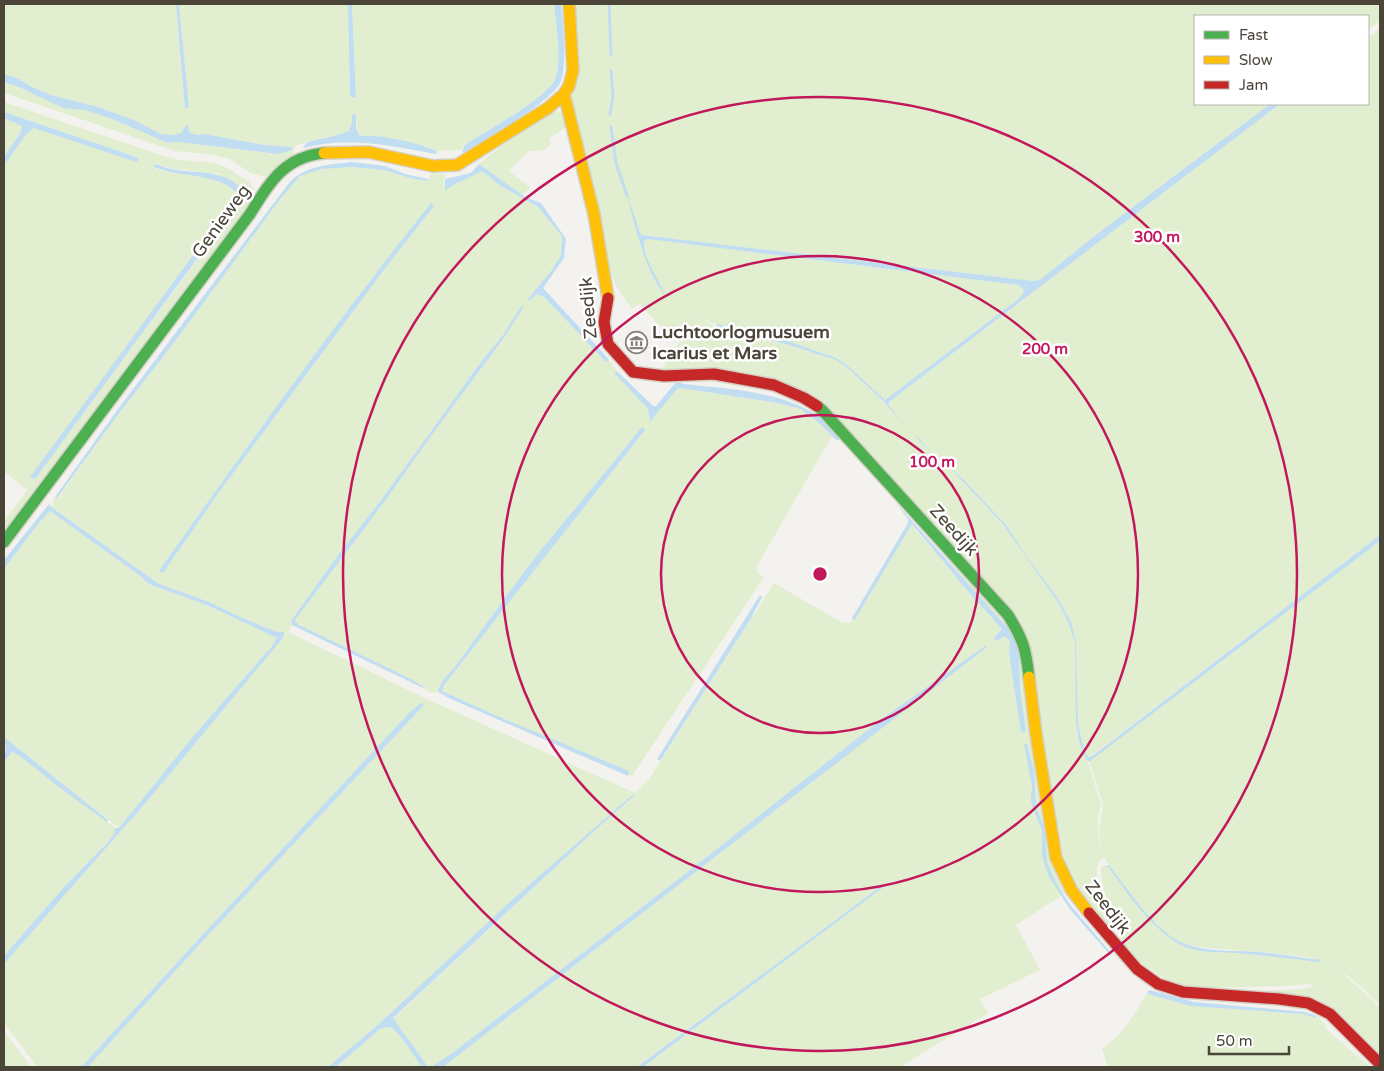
<svg xmlns="http://www.w3.org/2000/svg" width="1384" height="1071" viewBox="0 0 1384 1071" font-family="'Varela Round',sans-serif">
	<style>
		.green { fill: #e1eecf; fill-rule: evenodd }
		.water { fill: #c0ddf1 }
		.lines { fill: none; stroke-linecap: round; stroke-linejoin: round }
		.stream { stroke: #c0ddf1; stroke-width: 3 }
		.fast-casing { stroke: #d3cfc5; stroke-width: 14 }
		.slow-casing { stroke: #d3cfc5; stroke-width: 14 }
		.jam-casing { stroke: #d3cfc5; stroke-width: 14 }
		.fast { stroke: #4caf50; stroke-width: 11 }
		.slow { stroke: #ffc107; stroke-width: 11 }
		.jam { stroke: #c62828; stroke-width: 11 }
		.ring { fill: none; stroke: #c2185b; stroke-width: 2.5 }
		.labels { text-anchor: middle; stroke-width: 5; stroke-linejoin: round; paint-order: stroke }
		.street-label { font-size: 18px; fill: #4b4439; stroke: #fff }
		.poi-label { font-size: 18px; font-weight: bold; fill: #4b4439; stroke: #fff; text-anchor: start }
		.centre { fill: #c2185b; stroke: #fff; stroke-width: 2.5 }
		.ring-label { font-size: 15px; text-anchor: middle; font-weight: bold; fill: #c2185b; stroke: #fff; stroke-width: 5; stroke-linejoin: round; paint-order: stroke }
	</style>
	<rect width="100%" height="100%" fill="#f4f2ee"/>
	<g class="green">
		<path d="M4 4H176L185 109 189 107 179 4H348L350 96H356L352 4H554C556 27 562 54 556 77 550 97 484 132 465 145L461 150 437 151 425 146 377 136H360L356 129 357 120 352 115V122L349 131 340 135 321 138 298 145 295 147 294 153 265 177 250 173 230 159 214 155 175 151 4 93V82L21 88 63 108 85 110 112 119 168 143 178 142 263 152 271 155 292 147 265 145 204 134 196 135 189 132 186 125 182 133 174 135 161 134 134 120 98 107 51 95 32 87 19 79 4 74Z"/>
		<path d="M574 4H1380V21L1368 30V16H1195V104H1270L1097 234 1041 279 1034 281 641 235 629 202 654 277 665 294C657 278 644 260 644 241L648 239 1019 285 1024 290 1022 295 1017 300 885 400 847 365 836 358 785 340 717 324V325L702 319 716 327 786 344 836 360 849 369 897 415 891 407 889 402 894 398 1280 104H1368V38L1380 28V535L1090 757H1088L1085 754 1078 724 1076 642 1071 622 1057 597 1027 557 1007 526 979 496 950 467 932 453 917 436 930 452 950 468 1002 523 1057 601 1068 622 1075 642 1076 723 1080 745 1088 762 1101 805 1098 817V831L1101 853 1099 829 1103 804 1089 761 1380 541V1005L1363 988 1335 966 1380 1007V1057L1340 1019 1259 991 1302 989 1315 986 1307 984 1289 986 1197 988 1175 985 1128 954 1106 900 1101 874V867L1107 865 1156 927 1180 944 1208 951 1320 960C1291 954 1261 952 1232 950 1213 948 1194 949 1176 940 1156 929 1117 877 1104 857 1084 870 1110 922 1118 939L1065 870 1030 657 810 397 659 373 680 342 656 322 640 304 632 309 617 287 607 267 571 110Z"/>
		<path d="M4 102 164 156 181 160 215 163 228 168 249 182 253 188V199L4 535V521L28 489 23 487 4 471V166L26 134 34 128 138 159 130 155 4 112ZM157 164 174 169 218 174 244 195 239 204 35 478 31 476 238 194C221 177 198 177 176 173 169 172 161 170 153 168Z"/>
		<path d="M553 111 560 112 568 126 549 138 551 144 544 150 529 151 509 171 531 188 522 195 479 164 501 146Z"/>
		<path d="M4 118 22 125 21 132 4 157Z"/>
		<path d="M352 167 384 170 410 178 428 180 431 173 446 174 444 181 445 190C456 182 470 178 482 171L499 185 538 207 562 236 561 255 551 271 528 299 529 301 537 294 544 297 606 362 609 360 617 371 614 373 648 409 650 422 676 390 680 388 778 403 801 409 818 422 832 436 757 566V572L764 577 632 776 442 691 444 685 645 429H640C608 470 574 509 541 550 512 587 485 626 457 664 451 673 439 681 438 692L431 693 423 688 424 686 411 679 296 624 295 620 385 501 434 432 506 335 523 306H521L503 335 484 358 379 503 338 555 291 621 292 625 288 632 427 699 635 793 649 779 774 583 841 622 850 623 853 619 854 620 911 524 966 589 1002 629 994 638 1005 636 1010 641 1009 654 1021 731 1026 730 1020 689 1019 654 1068 891 1016 925 1040 970 980 999 988 1013 900 1067H643L885 886 884 884 637 1067H443L780 807 985 646 883 718 676 881 434 1067H428L393 1019 591 834 635 795 631 796 380 1023 328 1067H88L199 945 424 705 408 714 218 918 81 1067H37L4 1023V964L150 798 286 633 277 632 240 617 209 602 159 584 54 509 52 506 55 497 58 498 117 416 179 336 293 182C309 167 332 168 352 167ZM432 203 434 206 386 267 222 488 163 573 160 571 254 437 372 279Z"/>
		<path d="M50 511 139 575 149 584 207 605 277 638 272 646 191 739 119 828 4 737V569L38 524Z"/>
		<path d="M12 752 20 756 115 828 114 834 107 843 64 887 4 956V762Z"/>
		<path d="M1147 993 1191 1006 1303 1014 1315 1018 1318 1017 1327 1026 1325 1028 1370 1067H1108L1102 1049C1122 1035 1135 1014 1147 993Z"/>
		<path d="M387 1027H391L401 1037 422 1067H336L380 1029Z"/>
		<path d="M4 1031 31 1067H4Z"/>
	</g>
	<g class="water">
		<path d="M176 4H179L189 107 185 109Z"/>
		<path d="M348 4H352L356 97H352L350 96Z"/>
		<path d="M554 4H561C563 23 567 63 561 81 555 100 483 140 463 153L462 151 465 145C484 132 550 97 556 77 562 54 556 27 554 4Z"/>
		<path d="M4 74 19 79 32 87 51 95 98 107 134 120 161 134 174 135 181 133 186 125 188 126 189 132 196 135 204 134 265 145 292 147V150C282 154 274 155 263 152L178 142 168 143 112 119 85 110 63 108 21 88 4 82Z"/>
		<path d="M1270 104H1280L894 398 889 402V405L904 424 884 402 849 369 836 360 786 344 716 327 717 324 785 340 836 358 847 365 885 400 1017 300 1022 295 1024 290 1019 285 648 239 644 241C643 260 659 278 665 295 645 272 634 222 626 192L641 235 1034 281 1041 279 1097 234Z"/>
		<path d="M4 112 130 155 139 159 136 162 34 128 26 134 4 166V157L21 132 22 126 4 118Z"/>
		<path d="M356 114V129L360 136C380 134 419 143 437 151L436 154C392 146 349 136 303 148L306 143C320 138 335 137 349 131L352 122V115Z"/>
		<path d="M352 162 385 166 405 174 428 179V181L410 178 384 170 352 167 321 169 300 176 281 198 179 336 117 416 57 498 55 497 118 409 289 183C306 165 328 165 352 162Z"/>
		<path d="M156 164C163 166 169 169 176 170 197 173 235 170 244 195L35 479 30 477 238 194C222 177 198 177 176 173 168 172 160 169 153 167Z"/>
		<path d="M479 164 525 197 541 203 566 239 564 258 543 288 606 356 609 360 606 362 544 297 537 294 529 301 528 299 551 271 561 255 562 236 538 207 499 185 482 171C470 178 456 182 445 191V179L471 173Z"/>
		<path d="M431 203 434 206 386 267 222 488 163 573 159 571C247 446 336 322 431 203Z"/>
		<path d="M521 306H524L506 335 434 432 385 501 295 620 297 624 411 679 424 687 423 688 292 625 291 621 338 555 379 503 484 358 503 335Z"/>
		<path d="M617 371 653 406H656L677 381 683 384C727 389 779 390 818 416 826 421 833 431 839 439L837 441 818 422 801 409 778 403 680 388 676 390 650 422 648 409 614 373Z"/>
		<path d="M643 427 645 430 444 685 442 691 495 715 629 771 628 776 451 699 438 692C439 681 451 673 457 664 485 626 512 587 541 550 574 509 608 470 640 429Z"/>
		<path d="M917 436 932 453 963 479 1007 526 1027 557 1057 597 1071 622 1076 642 1078 724 1085 753 1088 757H1091L1380 535V541L1090 761H1087L1080 745 1076 723 1075 642 1068 622 1057 601 1002 523 950 468 937 459 916 437Z"/>
		<path d="M895 502 1013 634 1019 654 1020 689 1026 731 1021 732 1009 654 1010 641 1005 636 997 641 994 638 1002 629 966 589 912 524 854 621 852 618 908 523V519Z"/>
		<path d="M49 504 54 509 159 584 209 602 240 617 277 632H285L282 639 150 798 4 964V956L64 887 107 843 114 834 115 828H119L191 739 272 646 277 638 207 605 149 584 139 575 50 511 38 524 4 569V560Z"/>
		<path d="M760 595 762 597 750 620 660 761 657 759Z"/>
		<path d="M985 646 987 647 443 1067H431L451 1054 676 881 883 718Z"/>
		<path d="M421 703 424 705 199 945 88 1067H81L218 918 408 714Z"/>
		<path d="M4 737 108 820 107 822 60 788 20 756 12 752 4 762 6 746 4 744Z"/>
		<path d="M1024 744H1027L1034 771 1036 807 1045 829 1047 863 1059 888 1071 906 1112 954 1110 955 1069 908 1048 875 1042 855V829L1033 809 1031 800 1032 786Z"/>
		<path d="M636 794 591 834 393 1018 428 1067H422L401 1037 391 1027H387L380 1029 336 1067H328L380 1023 513 899 631 796Z"/>
		<path d="M1107 865H1109C1124 885 1154 927 1175 939 1199 953 1232 950 1259 952 1279 954 1299 957 1320 960L1319 962C1295 959 1271 956 1247 954 1225 951 1199 955 1179 944 1150 927 1126 892 1107 865Z"/>
		<path d="M884 884 885 886 643 1067H637Z"/>
		<path d="M1149 990 1194 1002 1305 1012 1317 1016 1315 1018 1303 1014 1191 1006 1151 995 1147 993Z"/>
	</g>
	<g class="lines">
		<g class="stream">
			<path d="M609 4 611 55"/>
			<path d="M610 114 613 96 611 71"/>
			<path d="M611 127 616 163 627 196"/>
		</g>
		<defs>
			<g id="fast">
				<path d="M817 406 822 410 1008 615C1023 639 1026 649 1029 677"/>
				<path d="M4 542 250 214C270 182 284 157 324 153"/>
			</g>
			<g id="slow">
				<path d="M564 94 594 214 608 298"/>
				<path d="M324 153 368 152 433 166 457 165 548 108 564 94 569 86 573 70 569 4"/>
				<path d="M1029 677 1036 734 1056 858 1072 891 1089 913"/>
			</g>
			<g id="jam">
				<path d="M608 298 604 322 608 344 633 372 664 376 714 374 774 385 804 398 817 406"/>
				<path d="M1089 913 1137 969 1158 984 1183 992 1279 999 1308 1003 1330 1014 1380 1064"/>
			</g>
		</defs>
		<use href="#fast" class="fast-casing"/>
		<use href="#slow" class="slow-casing"/>
		<use href="#jam" class="jam-casing"/>
		<use href="#fast" class="fast"/>
		<use href="#slow" class="slow"/>
		<use href="#jam" class="jam"/>
	</g>
	<g class="ring">
		<circle cx="820" cy="574" r="159"/>
		<circle cx="820" cy="574" r="318"/>
		<circle cx="820" cy="574" r="477"/>
	</g>
	<defs>
		<symbol id="museum-ring" viewBox="-11 -11 22 22"><circle r="9.5" fill="#fff" stroke="#868178" stroke-width="1.5"/><path d="M0-6L6-3V-2H-6V-3ZM-5-1h2V3h-2ZM-1-1h2V3h-2ZM3-1h2V3H3ZM-6 4H6V6H-6Z" fill="#868178"/></symbol>
	</defs>
	<g fill-rule="evenodd">
		<use href="#museum-ring" x="624" y="330" width="25" height="25"/>
	</g>
	<g class="labels">
		<g class="street-label">
			<text transform="translate(221 221) rotate(-54)" y="6">Genieweg</text>
			<text transform="translate(588 308) rotate(-95)" y="6">Zeedijk</text>
			<text transform="translate(954 530) rotate(48)" y="6">Zeedijk</text>
			<text transform="translate(1108 907) rotate(52)" y="6">Zeedijk</text>
		</g>
		<g class="poi-label">
			<text x="652" y="338">Luchtoorlogmusuem<tspan x="652" dy="21">Icarius et Mars</tspan></text>
		</g>
	</g>
	<circle cx="820" cy="574" r="8" class="centre"/>
	<g class="ring-label">
		<text x="1157" y="242">300 m</text>
		<text x="1045" y="354">200 m</text>
		<text x="932" y="467">100 m</text>
	</g>
	<rect width="1384" height="1071" fill="none" stroke="#4b4439" stroke-width="10"/>
	<rect x="1194" y="15" width="175" height="90" fill="#ffffff" stroke="#b7b4b0"/>
	<rect x="1204" y="31" width="25" height="8" fill="#4caf50" stroke="#b7b4b0"/>
	<text x="1239" y="40" font-size="15" fill="#4b4439">Fast</text>
	<rect x="1204" y="56" width="25" height="8" fill="#ffc107" stroke="#b7b4b0"/>
	<text x="1239" y="65" font-size="15" fill="#4b4439">Slow</text>
	<rect x="1204" y="81" width="25" height="8" fill="#c62828" stroke="#b7b4b0"/>
	<text x="1239" y="90" font-size="15" fill="#4b4439">Jam</text>
	<path d="M1209 1046v8h80v-8" fill="none" stroke="#4b4439" stroke-width="2.5"/>
	<text x="1216" y="1046" font-size="15" fill="#4b4439" stroke="#ffffff" stroke-width="4" paint-order="stroke">50 m</text>
</svg>
